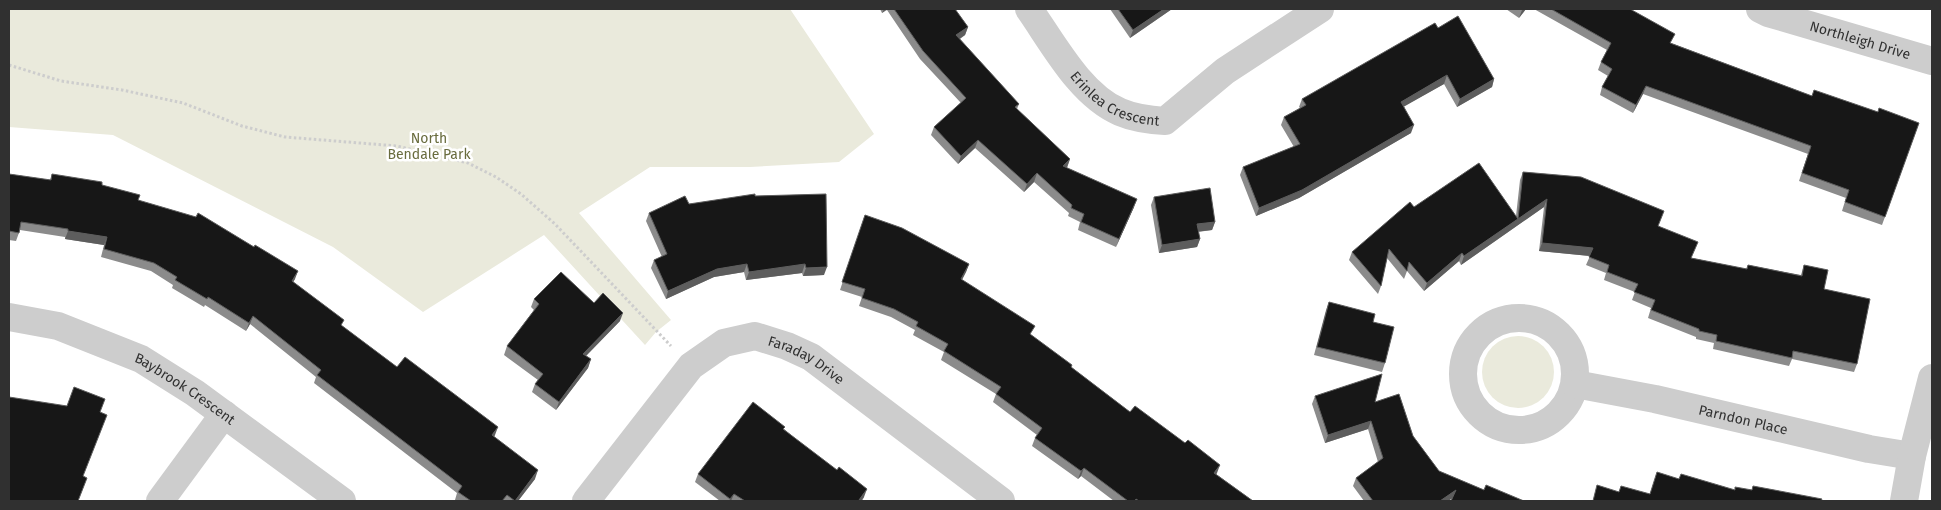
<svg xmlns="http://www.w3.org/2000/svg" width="1941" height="510" viewBox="0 0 1941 510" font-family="'Fira Sans',sans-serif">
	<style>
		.green { fill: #eaeadc }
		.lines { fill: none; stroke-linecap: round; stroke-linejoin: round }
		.path { stroke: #cdcdcd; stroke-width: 3; stroke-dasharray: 2.5 2.5; stroke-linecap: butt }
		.minor { stroke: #cdcdcd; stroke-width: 28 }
		.wall { fill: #8b8b8b }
		.shaded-wall { fill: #5d5d5d }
		.building { fill: #171717; stroke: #5d5d5d }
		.labels { text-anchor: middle; stroke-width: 5; stroke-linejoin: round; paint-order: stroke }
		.street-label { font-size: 14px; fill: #303030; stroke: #fff }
		.park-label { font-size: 14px; fill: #696c3e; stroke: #fff }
	</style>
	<rect width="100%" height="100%" fill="#fff"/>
	<g class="green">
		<path d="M9 9H790L874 134 839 162 750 167H650L579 213 671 320 656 332 645 345 544 235 423 312 333 247 113 135 9 127Z"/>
		<circle cx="1518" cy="372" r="36"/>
	</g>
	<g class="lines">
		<path class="path" d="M9 65 61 81 122 90 183 103 242 126 285 137 397 146 468 163 496 177 521 194 555 224 671 346"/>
		<g class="minor">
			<path id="s1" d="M1029 9C1053 43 1080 95 1120 112 1134 118 1149 120 1165 121L1225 71 1320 9"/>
			<path id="s2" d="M1760 9 1768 13 1932 61"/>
			<path id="s3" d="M9 317 58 326 141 359 195 393 342 501"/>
			<circle cx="1519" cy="374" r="56"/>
			<path id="s4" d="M1575 384 1655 399 1869 449 1912 456"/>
			<path d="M160 501 224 414"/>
			<path id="s5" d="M586 501 691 366 724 343 755 336 787 346 811 357 1001 501"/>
			<path d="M1904 501 1912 456 1932 378"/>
		</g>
	</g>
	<g class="wall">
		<path d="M880 9H955L968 27 965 35 960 39 1019 104 1017 109 1070 159 1067 168 1134 207 1116 247 1078 230 1080 222 1068 216 1069 213 1034 182 1024 192 975 148 958 164 931 135 934 127 961 103 920 59 887 10 882 13Z"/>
		<path d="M1110 9H1172L1130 38Z"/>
		<path d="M1506 9H1526L1519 18Z"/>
		<path d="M1534 9H1630L1671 43 1812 96 1919 123 1882 225 1842 211 1846 198 1799 181 1808 154 1643 94 1633 113 1600 95 1602 87 1608 76 1598 70 1601 62 1607 50Z"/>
		<path d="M1438 28 1494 79 1492 87 1457 107 1444 84 1404 106 1411 133 1299 198 1256 216 1240 175 1243 167 1294 147 1281 125 1284 117 1300 108 1299 107 1302 99Z"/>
		<path d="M1523 172 1659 226 1692 258 1746 269 1748 265 1801 275 1804 265 1824 289 1857 364 1854 372 1792 359 1789 366 1713 349 1714 343 1696 339V337L1648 318 1651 308 1632 300 1635 292 1604 280 1606 273 1586 265 1590 256 1539 251 1544 207 1461 265 1459 261 1424 291 1407 271 1404 279 1387 258 1381 286 1378 294 1349 260 1352 252 1414 207 1516 216 1520 180Z"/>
		<path d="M9 174 50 180 52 174 102 185 138 200 295 279 293 282 342 326 397 367 495 435 494 437 535 479 518 501H457L455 500 457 493 314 383 316 377 250 324 246 331 205 305 204 307 172 288 173 285 151 271 101 257 104 245 65 239V237L20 230 16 241 9 240Z"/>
		<path d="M755 196 824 275 803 276 802 273 746 280 744 272 714 277 666 299 651 268 654 260 662 257 646 221 649 213 689 204Z"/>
		<path d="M1154 197 1215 222 1212 230 1198 232 1200 239 1197 247 1159 253 1151 205Z"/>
		<path d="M865 215 969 264 966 272 962 280 1071 367 1130 412 1217 473 1216 474 1253 501H1114L1081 476 1078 479 1032 446 1035 438 1037 435 993 402 996 394 941 360 944 352 913 335 915 330 891 317 859 306 862 297 840 290Z"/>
		<path d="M534 299 594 303 620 321 586 356 591 359 588 368 556 410 532 392 535 384 538 380 504 355 507 346 534 310 531 307Z"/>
		<path d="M1329 302 1373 322 1385 363 1382 372 1314 355 1326 310Z"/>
		<path d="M1315 396 1375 402 1413 436 1439 471 1484 490 1524 501 1452 498 1448 501H1364L1353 486 1356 478 1378 462 1368 429 1325 443 1312 404Z"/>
		<path d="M784 429 864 497 862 501H720L695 482 698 474Z"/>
	</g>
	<g class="shaded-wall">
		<path d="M884 9H887L882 13Z"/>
		<path d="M1164 9H1172L1130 38 1133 30Z"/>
		<path d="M1523 9H1526L1519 18 1522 10Z"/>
		<path d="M968 27 965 35 953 43 956 35Z"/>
		<path d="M1447 75 1444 84 1398 110 1401 102Z"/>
		<path d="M1494 79 1492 87 1457 107 1460 99Z"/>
		<path d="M1646 86 1643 94 1633 113 1636 105Z"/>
		<path d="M1414 125 1411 133 1299 198 1256 216 1259 208Z"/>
		<path d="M978 140 975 148 958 164 961 156Z"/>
		<path d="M1070 159 1067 167 1061 174 1063 166Z"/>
		<path d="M1037 173 1034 182 1024 192 1027 184Z"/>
		<path d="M1137 199 1134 207 1116 247 1119 239Z"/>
		<path d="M1547 199 1544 207 1461 265 1464 256Z"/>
		<path d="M1215 222 1212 230 1194 232 1197 224Z"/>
		<path d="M68 231 107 237 104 245 65 239Z"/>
		<path d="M1200 239 1197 247 1159 253 1162 245Z"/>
		<path d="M1542 243 1593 248 1590 256 1539 251Z"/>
		<path d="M1462 253 1459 261 1424 291 1427 283Z"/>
		<path d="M747 264 744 272 714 277 666 299 668 291 717 269Z"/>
		<path d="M805 264 802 273 746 280 749 272Z"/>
		<path d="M969 264 966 272 958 287 961 279Z"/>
		<path d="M827 267 824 275 803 276 806 268Z"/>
		<path d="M298 271 295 279 289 289 292 281Z"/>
		<path d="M623 313 620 321 580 362 583 354Z"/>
		<path d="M253 316 250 324 246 331 249 323Z"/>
		<path d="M591 359 588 368 556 410 559 402Z"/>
		<path d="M1371 421 1368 429 1325 443 1328 435Z"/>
		<path d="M498 427 495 435 489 443 492 435Z"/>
		<path d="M1220 465 1217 473 1211 481 1214 473Z"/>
		<path d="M1084 468 1081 476 1078 479 1081 471Z"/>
		<path d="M538 470 535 479 518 501H515Z"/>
		<path d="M867 489 864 497 861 501 859 500Z"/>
		<path d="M1456 490 1453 498 1448 501H1440Z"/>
		<path d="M734 494 731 501H729L730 499Z"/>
	</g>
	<g class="building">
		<path d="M894 9H955L968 27 956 35 1019 104 1015 107 1070 159 1063 166 1137 199 1119 239 1081 222 1084 214 1071 208 1072 205 1037 173 1027 184 978 140 961 156 934 127 966 98 923 51Z"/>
		<path d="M1118 9H1164L1133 30Z"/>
		<path d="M1551 9H1630L1675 34 1670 43 1812 96 1814 90 1878 112 1879 108 1919 123 1885 217 1845 202 1849 190 1802 173 1811 146 1646 86 1636 105 1602 87 1612 69 1601 62 1611 43Z"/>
		<path d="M1458 16 1494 79 1460 99 1447 75 1401 102 1414 125 1302 190 1259 208 1243 167 1300 144 1284 117 1306 105 1302 99 1435 23 1438 28Z"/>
		<path d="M1479 163 1518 219 1523 172 1581 177 1664 211 1658 226 1698 242 1691 258 1747 269 1748 265 1802 276 1804 265 1828 270 1824 289 1870 299 1857 364 1793 351 1792 358 1716 341 1717 335 1699 331V329L1651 310 1655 300 1634 292 1638 284 1607 272 1609 265 1589 257 1593 248 1542 243 1547 199 1464 256 1462 253 1427 283 1409 262 1407 271 1389 249 1381 286 1352 252 1410 202 1414 207Z"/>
		<path d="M9 174 51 180 52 174 102 182V185L140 195 138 200 196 217 198 213 254 247 255 245 298 271 292 281 344 320 341 325 397 367 405 357 498 427 492 435 538 470 515 501 507 495 502 501H471L458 492 462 486 317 375 321 370 253 316 249 323 208 297 207 299 175 280 177 277 154 263 104 249 107 237 68 231V229L21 222 19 233 9 231Z"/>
		<path d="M1210 188 1215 222 1197 224 1200 239 1162 245 1154 197Z"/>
		<path d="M755 194V196L826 194 827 267 806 268 805 264 749 272 747 264 717 269 668 291 654 260 667 254 649 213 685 196 689 204Z"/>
		<path d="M865 215 902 228 969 264 961 279 1035 326 1030 334 1072 365 1071 367 1130 412 1135 406 1185 443 1188 440 1220 465 1214 473 1253 501H1139L1136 499 1135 501H1128L1084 468 1081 471 1035 438 1042 428 996 394 1001 387 944 351 948 344 916 326 918 322 894 309 862 298 865 289 842 282Z"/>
		<path d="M561 272 594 303 603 293 623 313 583 354 591 359 559 402 535 384 543 374 507 346 539 304 534 299Z"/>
		<path d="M1329 302 1375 314 1373 322 1394 327 1385 363 1317 347Z"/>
		<path d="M1382 374 1375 402 1399 394 1413 436 1439 471 1484 490 1486 485 1524 501H1451L1456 490 1440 501H1373L1356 478 1383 458 1371 421 1328 435 1315 396Z"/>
		<path d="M74 387 105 399 100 412 107 415 83 476 87 478 78 501H9V397L67 406Z"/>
		<path d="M753 402 785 427 783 429 837 470 839 467 867 489 859 500 862 501H745L734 494 730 499 698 474Z"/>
		<path d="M1657 472 1679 479 1681 474 1735 490V487L1752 490 1753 486 1822 499 1821 501H1593L1597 485 1619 492 1621 486 1650 494Z"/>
	</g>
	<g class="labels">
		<g class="street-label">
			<text dy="5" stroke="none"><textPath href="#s2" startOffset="105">Northleigh Drive</textPath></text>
			<text dy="5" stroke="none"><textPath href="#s1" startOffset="129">Erinlea Crescent</textPath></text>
			<text dy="5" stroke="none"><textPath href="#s5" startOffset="300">Faraday Drive</textPath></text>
			<text dy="5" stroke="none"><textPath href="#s3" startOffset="192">Baybrook Crescent</textPath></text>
			<text dy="5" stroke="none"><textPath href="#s4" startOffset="172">Parndon Place</textPath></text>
		</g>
		<g class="park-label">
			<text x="429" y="143">North<tspan x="429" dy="16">Bendale Park</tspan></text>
		</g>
	</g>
	<rect width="1941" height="510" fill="none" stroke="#303030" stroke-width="20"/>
</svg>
